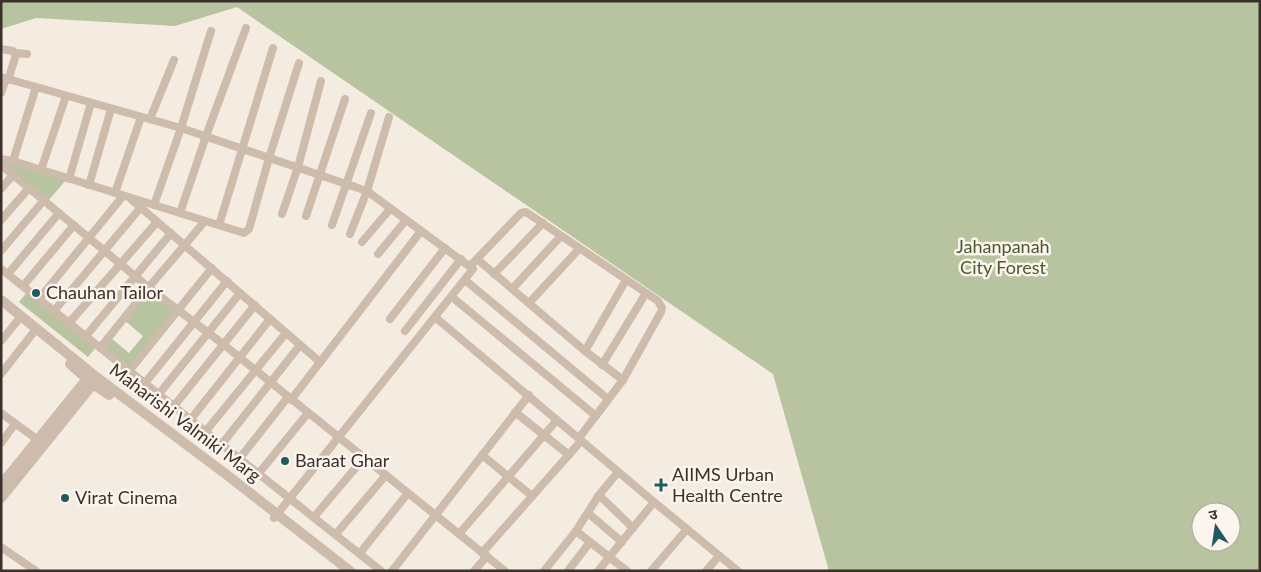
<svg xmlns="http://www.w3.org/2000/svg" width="1261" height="572" viewBox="0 0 1261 572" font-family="Lato,'Noto Sans Devanagari',sans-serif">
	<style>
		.green { fill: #b8c4a0; fill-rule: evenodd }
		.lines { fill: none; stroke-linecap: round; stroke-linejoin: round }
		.minor { stroke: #cdbbac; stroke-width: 8 }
		.tertiary { stroke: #cdbbac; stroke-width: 10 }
		.poi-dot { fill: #1f5a5e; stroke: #fbf5ee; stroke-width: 2 }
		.labels { text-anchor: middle; stroke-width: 5; stroke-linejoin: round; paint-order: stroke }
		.park-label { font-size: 18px; fill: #4a5a2e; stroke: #fbf5ee }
		.poi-label { font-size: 18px; fill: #3b302b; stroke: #fbf5ee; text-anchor: start }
		.street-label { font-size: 18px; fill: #3b302b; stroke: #fbf5ee }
	</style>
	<rect width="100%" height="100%" fill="#f4ebe1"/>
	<g class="green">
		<path d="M1 1H1260V571H829L773 374 237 7 175 26 36 18 1 29ZM1201 512H1231V542H1201Z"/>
		<path d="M4 160 66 180 48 201 1 163Z"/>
		<path d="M149 288 177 310 129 368 103 347 111 338 129 353 143 336 124 320Z"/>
		<path d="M28 291 97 346 88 357 19 302Z"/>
	</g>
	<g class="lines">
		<g class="minor">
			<path d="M1 49 13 51 16 55 8 80"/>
			<path d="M15 53 27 54"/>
			<path d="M1 77 181 128 367 191 473 269 274 518"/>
			<path d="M1 93 6 79"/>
			<path d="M150 119 174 60"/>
			<path d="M1 159 13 161 244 233 249 229 269 158 299 63"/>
			<path d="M13 161 36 87"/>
			<path d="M1 165 153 291 223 344 505 571"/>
			<path d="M41 170 66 96"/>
			<path d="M69 179 91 103"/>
			<path d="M89 185 111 109"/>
			<path d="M1 189 13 175"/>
			<path d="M115 193 141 117"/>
			<path d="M132 200 320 362"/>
			<path d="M154 205 181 128 211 31"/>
			<path d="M180 213 206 136 246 28"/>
			<path d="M282 214 298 167 321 81"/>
			<path d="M306 216 345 99"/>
			<path d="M1 220 29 188"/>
			<path d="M219 225 273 48"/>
			<path d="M332 225 371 113"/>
			<path d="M350 234 367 191 389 117"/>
			<path d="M362 242 390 209"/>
			<path d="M1 251 44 200"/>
			<path d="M378 254 406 220"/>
			<path d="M477 259 585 351 623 380 579 438"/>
			<path d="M470 266 521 213 526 212 658 301 662 308 661 312 623 380"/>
			<path d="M1 269 381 571"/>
			<path d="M8 274 59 213"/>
			<path d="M494 274 543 223"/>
			<path d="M465 280 608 399"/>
			<path d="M23 286 74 225"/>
			<path d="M512 289 561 236"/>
			<path d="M452 297 596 416"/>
			<path d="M39 299 123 196"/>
			<path d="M529 303 579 249"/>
			<path d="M54 311 141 207"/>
			<path d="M435 317 654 502 738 571"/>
			<path d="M390 319 445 248"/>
			<path d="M69 323 157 222"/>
			<path d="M405 331 461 259"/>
			<path d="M86 336 171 233"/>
			<path d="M1 341 18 320"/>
			<path d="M100 348 149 287 205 221"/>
			<path d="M585 351 626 280"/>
			<path d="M602 365 646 293"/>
			<path d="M129 371 212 268"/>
			<path d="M1 374 33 333"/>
			<path d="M145 383 227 281"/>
			<path d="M159 394 240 293"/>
			<path d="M291 400 421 231"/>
			<path d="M174 406 255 305"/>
			<path d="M515 412 569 455"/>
			<path d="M1 413 42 443"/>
			<path d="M191 419 270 319"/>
			<path d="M206 431 286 333"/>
			<path d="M1 443 15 424"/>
			<path d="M222 444 300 345"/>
			<path d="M482 455 532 496"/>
			<path d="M240 458 288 397"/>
			<path d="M259 473 308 413"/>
			<path d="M599 495 633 528"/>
			<path d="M588 513 622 542"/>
			<path d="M314 517 364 458"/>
			<path d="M576 531 627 571"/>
			<path d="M336 534 386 475"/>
			<path d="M459 534 557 420"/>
			<path d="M1 547 36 571"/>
			<path d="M360 553 408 493"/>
			<path d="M482 553 581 441"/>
			<path d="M392 571 529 395"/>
			<path d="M474 571 487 556"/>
			<path d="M544 571 576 531 599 495 618 472"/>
			<path d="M568 571 590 542"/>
			<path d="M598 571 654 502"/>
			<path d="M651 571 687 529"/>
			<path d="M706 571 719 556"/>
		</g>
		<g class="tertiary">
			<path d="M1 300 95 376 227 475 350 571"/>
			<path d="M70 364 93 384 109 395"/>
			<path d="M1 485 87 379 91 377"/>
			<path d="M1 498 93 384 94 379"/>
		</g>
	</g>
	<g class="poi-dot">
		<circle cx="36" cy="293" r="5"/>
		<circle cx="285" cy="461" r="5"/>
		<path d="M658.5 477.5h5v5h5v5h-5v5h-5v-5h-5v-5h5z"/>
		<circle cx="65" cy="498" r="5"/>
	</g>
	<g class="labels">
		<g class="park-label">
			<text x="1003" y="253">Jahanpanah<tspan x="1003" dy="21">City Forest</tspan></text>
		</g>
		<g class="poi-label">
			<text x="46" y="299">Chauhan Tailor</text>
			<text x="295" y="467">Baraat Ghar</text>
			<text x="672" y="481">AIIMS Urban<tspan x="672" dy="21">Health Centre</tspan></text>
			<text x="75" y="504">Virat Cinema</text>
		</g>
		<g class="street-label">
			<text transform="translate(185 423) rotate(37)" y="6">Maharishi Valmiki Marg</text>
		</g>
	</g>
	<rect width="1261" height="572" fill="none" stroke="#3b302b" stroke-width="5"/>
	<g transform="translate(1216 527) rotate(347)"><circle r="24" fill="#fbf5ee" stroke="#aea6a0"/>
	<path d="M0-4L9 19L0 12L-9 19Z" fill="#1f5a5e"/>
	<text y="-8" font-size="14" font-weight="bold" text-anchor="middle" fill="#3b302b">उ</text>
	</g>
</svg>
